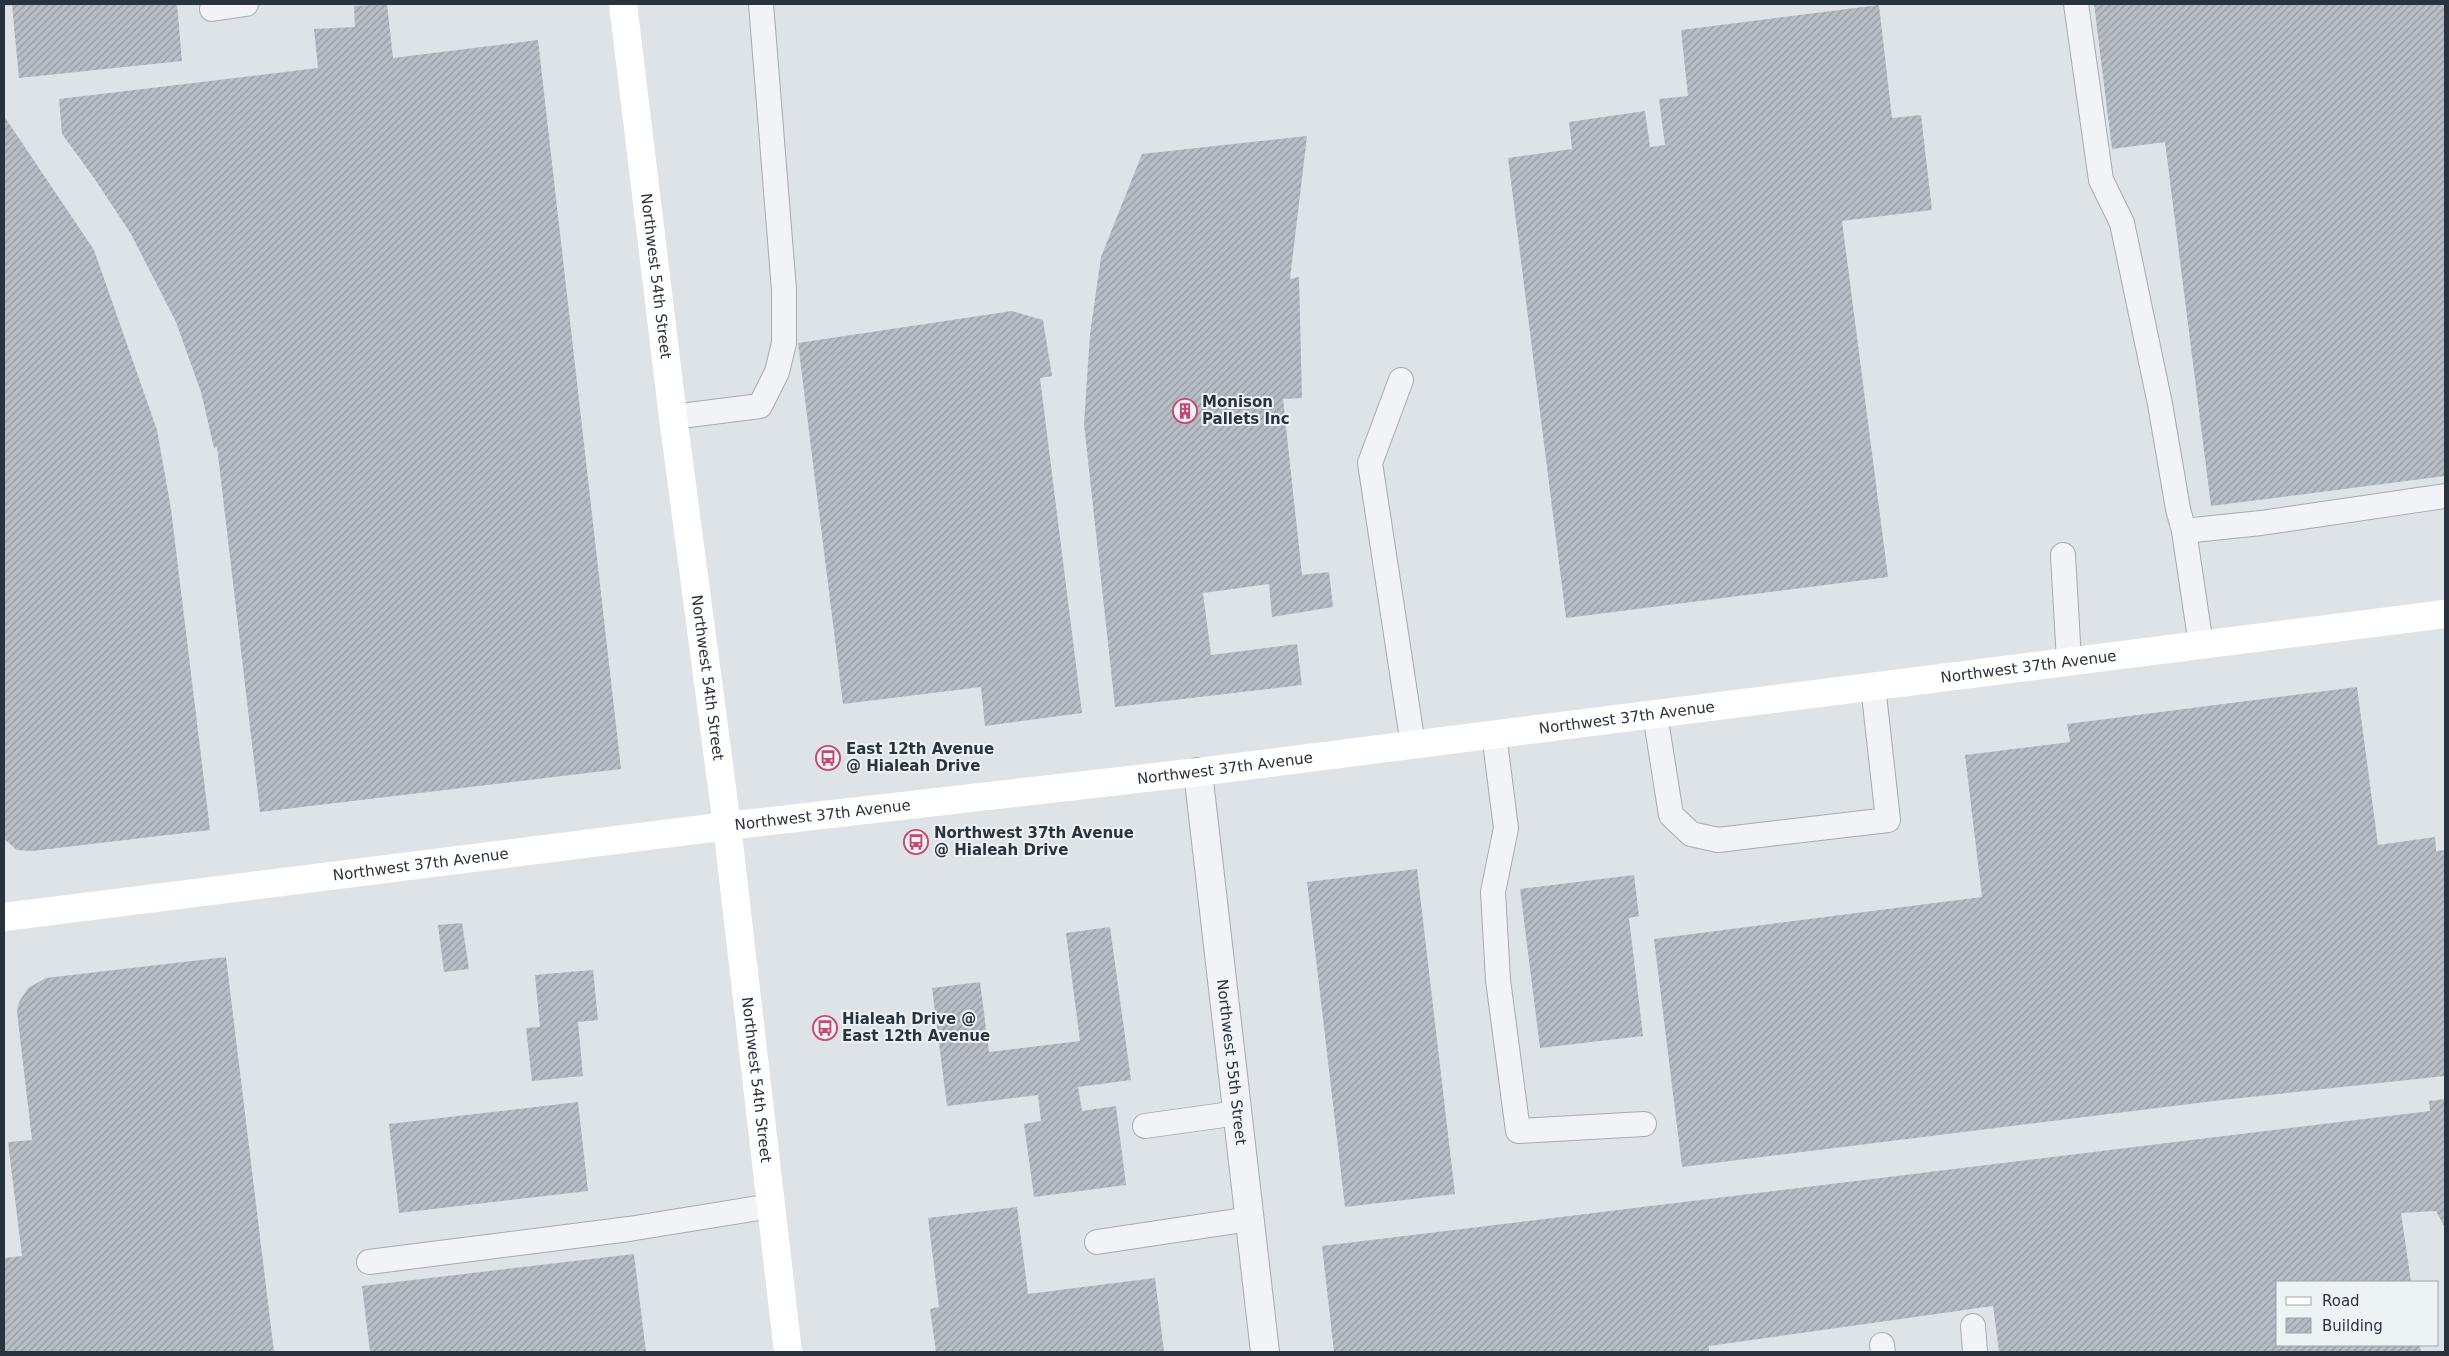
<svg xmlns="http://www.w3.org/2000/svg" width="2449" height="1356" viewBox="0 0 2449 1356" font-family="'DejaVu Sans',sans-serif">
	<style>
		.building { fill: url(#building-hatch) }
		.lines { fill: none; stroke-linecap: round; stroke-linejoin: round }
		.lane-casing { stroke: #a4abb1; stroke-width: 26 }
		.street-casing { stroke: #a4abb1; stroke-width: 30 }
		.lane { stroke: #f1f3f6; stroke-width: 24 }
		.street { stroke: #f1f3f6; stroke-width: 28 }
		.secondary { stroke: #fff; stroke-width: 28 }
		.labels { text-anchor: middle; stroke-width: 4; stroke-linejoin: round; paint-order: stroke }
		.street-label { font-size: 15px; fill: #28333d; stroke: #edf2f5 }
		.poi-label { font-size: 15px; font-weight: bold; fill: #28333d; stroke: #edf2f5; text-anchor: start }
	</style>
	<defs>
		<pattern id="building-hatch" width="6" height="6" patternUnits="userSpaceOnUse" patternTransform="scale(1.25)"><rect width="6" height="6" fill="#b6bdc4"/><path d="M-1 1l2-2M0 6l6-6M5 7l2-2" fill="none" stroke="#949aa0"/></pattern>
	</defs>
	<rect width="100%" height="100%" fill="#dee3e7"/>
	<g class="building">
		<path d="M4 4H177L182 61 19 78 12 5 4 6Z"/>
		<path d="M387 4 393 58 538 40 621 769 260 812 217 447 214 448 201 392 176 322 131 234 94 178 62 134 59 99 318 68 314 29 355 27 354 6Z"/>
		<path d="M2094 4H2445V476L2211 506 2165 142 2112 149Z"/>
		<path d="M1879 5 1892 118 1921 115 1932 210 1842 221 1888 577 1566 618 1508 158 1572 149 1569 122 1645 111 1650 147 1665 145 1659 99 1688 96 1681 30Z"/>
		<path d="M4 116 94 250 157 430 171 509 210 830 32 851 17 850 4 839Z"/>
		<path d="M1307 136 1290 279 1299 277 1302 398 1283 399 1302 575 1329 572 1333 607 1272 617 1269 584 1203 593 1211 655 1297 644 1302 685 1115 707 1084 424 1090 334 1101 257 1142 154Z"/>
		<path d="M1012 311 1043 320 1052 376 1040 378 1082 713 985 726 981 687 843 704 798 343Z"/>
		<path d="M2357 687 2378 845 2435 837 2436 851 2445 850V1076L2222 1100 1682 1167 1654 939 1982 897 1965 755 2070 742 2067 724Z"/>
		<path d="M1417 869 1455 1194 1345 1207 1307 882Z"/>
		<path d="M1634 875 1639 916 1629 918 1643 1036 1540 1048 1520 889Z"/>
		<path d="M462 923 469 969 444 972 438 925Z"/>
		<path d="M1110 927 1131 1080 1078 1087 1082 1111 1116 1106 1126 1185 1034 1197 1024 1124 1041 1121 1038 1095 947 1106 932 988 980 982 989 1052 1080 1041 1066 933Z"/>
		<path d="M226 957 274 1352H4V1258L22 1256 8 1142 32 1140 17 1012 19 1002 28 988 46 978Z"/>
		<path d="M593 970 598 1020 578 1022 583 1076 532 1081 526 1028 540 1027 535 975Z"/>
		<path d="M2445 1099V1228L2436 1211 2401 1213 2411 1282H2278V1345H2420L2421 1352H1999L1993 1306 1709 1346V1352H1334L1322 1246 2430 1111 2429 1101Z"/>
		<path d="M578 1102 588 1191 399 1213 389 1124Z"/>
		<path d="M1017 1207 1028 1294 1155 1278 1164 1352H936L930 1309 939 1307 928 1218Z"/>
		<path d="M634 1254 646 1352H370L362 1286Z"/>
	</g>
	<g class="lines">
		<defs>
			<g id="lane">
				<path d="M2076 4 2101 180 2122 223 2160 404 2178 509 2184 531 2201 645"/>
				<path d="M212 9 246 4"/>
				<path d="M1401 380 1370 463 1413 745"/>
				<path d="M673 417 760 406 777 372 784 343V290L761 4"/>
				<path d="M2184 531 2261 523 2445 496"/>
				<path d="M2063 555 2069 661"/>
				<path d="M1655 714 1671 815 1691 834 1718 840 1888 820 1873 686"/>
				<path d="M1494 734 1506 828 1493 892 1498 980 1518 1131 1644 1124"/>
				<path d="M1145 1126 1238 1113"/>
				<path d="M1097 1242 1250 1219"/>
				<path d="M369 1262 629 1229 771 1206"/>
				<path d="M1973 1326 1975 1352"/>
				<path d="M1882 1345 1883 1352"/>
			</g>
			<g id="street">
				<path id="s1" d="M1198 772 1265 1352"/>
			</g>
		</defs>
		<use href="#lane" class="lane-casing"/>
		<use href="#street" class="street-casing"/>
		<use href="#lane" class="lane"/>
		<use href="#street" class="street"/>
		<g class="secondary">
			<path id="s2" d="M623 4 673 417 727 826 788 1352"/>
			<path id="s3" d="M4 917 727 826 1198 772 2445 614"/>
		</g>
	</g>
	<defs>
		<symbol id="building-ring" viewBox="-11 -11 22 22"><circle r="9.5" fill="#edf2f5" stroke="#c8476f" stroke-width="1.5"/><path d="M-4-6H4V6H1V3H-1V6H-4ZM-2.5-4.3h1.7v1.8h-1.7ZM.8-4.3h1.7v1.8H.8ZM-2.5-1h1.7V.8h-1.7ZM.8-1h1.7V.8H.8Z" fill="#c8476f"/></symbol>
		<symbol id="bus-ring" viewBox="-11 -11 22 22"><circle r="9.5" fill="#edf2f5" stroke="#c8476f" stroke-width="1.5"/><path d="M-5-6H5V4H4V6H2V4H-2V6H-4V4H-5ZM-3.5-4V0h7V-4ZM-3.5 1.2v1.5H-2V1.2ZM2 1.2v1.5H3.5V1.2Z" fill="#c8476f"/></symbol>
	</defs>
	<g fill-rule="evenodd">
		<use href="#building-ring" x="1171" y="397" width="28" height="28"/>
		<use href="#bus-ring" x="814" y="744" width="28" height="28"/>
		<use href="#bus-ring" x="902" y="828" width="28" height="28"/>
		<use href="#bus-ring" x="811" y="1014" width="28" height="28"/>
	</g>
	<g class="labels">
		<g class="street-label">
			<text dy="5" stroke="none"><textPath href="#s2" startOffset="274">Northwest 54th Street</textPath></text>
			<text dy="5" stroke="none"><textPath href="#s3" startOffset="2040">Northwest 37th Avenue</textPath></text>
			<text dy="5" stroke="none"><textPath href="#s2" startOffset="679">Northwest 54th Street</textPath></text>
			<text dy="5" stroke="none"><textPath href="#s3" startOffset="1635">Northwest 37th Avenue</textPath></text>
			<text dy="5" stroke="none"><textPath href="#s3" startOffset="1230">Northwest 37th Avenue</textPath></text>
			<text dy="5" stroke="none"><textPath href="#s3" startOffset="825">Northwest 37th Avenue</textPath></text>
			<text dy="5" stroke="none"><textPath href="#s3" startOffset="420">Northwest 37th Avenue</textPath></text>
			<text dy="5" stroke="none"><textPath href="#s1" startOffset="292">Northwest 55th Street</textPath></text>
			<text dy="5" stroke="none"><textPath href="#s2" startOffset="1084">Northwest 54th Street</textPath></text>
		</g>
		<g class="poi-label">
			<text x="1202" y="407">Monison<tspan x="1202" dy="17">Pallets Inc</tspan></text>
			<text x="846" y="754">East 12th Avenue<tspan x="846" dy="17">@ Hialeah Drive</tspan></text>
			<text x="934" y="838">Northwest 37th Avenue<tspan x="934" dy="17">@ Hialeah Drive</tspan></text>
			<text x="842" y="1024">Hialeah Drive @<tspan x="842" dy="17">East 12th Avenue</tspan></text>
		</g>
	</g>
	<rect width="2449" height="1356" fill="none" stroke="#28333d" stroke-width="10"/>
	<rect x="2276" y="1281" width="162" height="65" fill="#edf2f5" stroke="#9ea6ab"/>
	<rect x="2286" y="1297" width="25" height="8" fill="#ffffff" stroke="#9ea6ab"/>
	<text x="2322" y="1306" font-size="15" fill="#28333d">Road</text>
	<rect x="2286" y="1318" width="25" height="15" fill="url(#building-hatch)" stroke="#9ea6ab"/>
	<text x="2322" y="1331" font-size="15" fill="#28333d">Building</text>
</svg>
